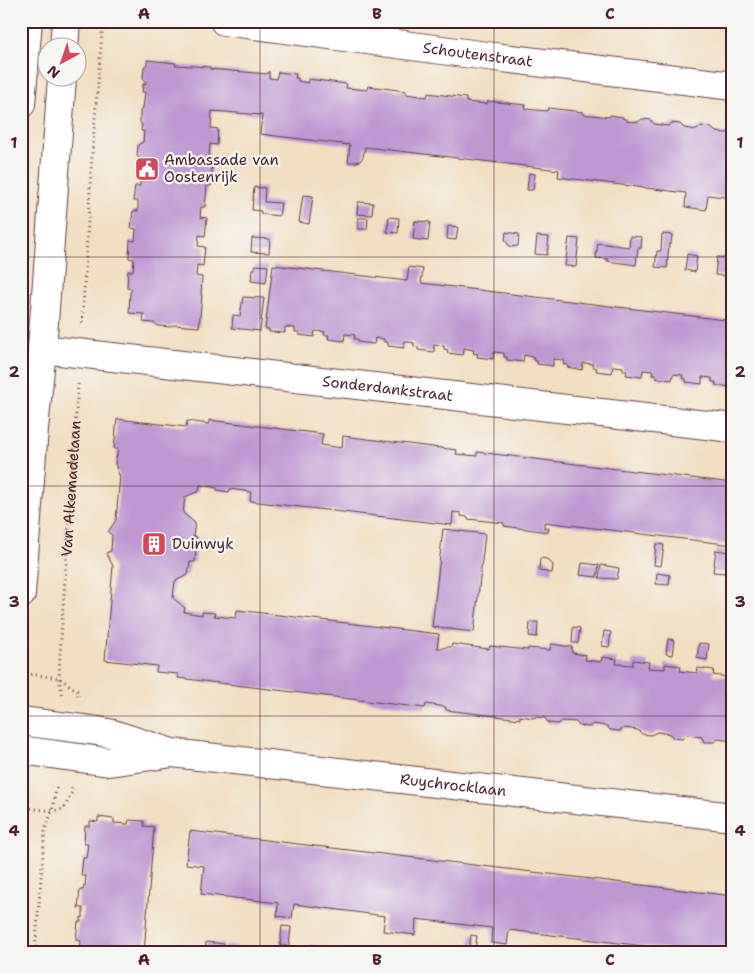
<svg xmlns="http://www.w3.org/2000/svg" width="754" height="973" viewBox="0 0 754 973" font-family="'Shantell Sans',sans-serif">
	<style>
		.building { fill: #bf97d3 }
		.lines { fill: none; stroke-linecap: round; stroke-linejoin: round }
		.minor-casing { stroke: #633c41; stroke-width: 30 }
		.secondary-casing { stroke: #633c41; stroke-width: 30 }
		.path { stroke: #633c41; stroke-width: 3; stroke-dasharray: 1 4; stroke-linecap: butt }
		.minor { stroke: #fff; stroke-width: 28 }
		.secondary { stroke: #fff; stroke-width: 28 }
		.grid { fill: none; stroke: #4a1f2b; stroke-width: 1; stroke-opacity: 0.55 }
		.labels { text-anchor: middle; stroke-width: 4.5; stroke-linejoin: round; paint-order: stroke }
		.street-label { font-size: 15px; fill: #4a1f2b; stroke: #f6f6f2 }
		.poi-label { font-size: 15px; fill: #4a1f2b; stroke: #f6f6f2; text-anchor: start }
		.neatline { fill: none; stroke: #4a1f2b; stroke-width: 2 }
		.grid-label { font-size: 16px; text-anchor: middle; font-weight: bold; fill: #4a1f2b }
	</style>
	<rect width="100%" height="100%" fill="#f6f6f2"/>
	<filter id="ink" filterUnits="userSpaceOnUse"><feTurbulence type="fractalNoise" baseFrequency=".02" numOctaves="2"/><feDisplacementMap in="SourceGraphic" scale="10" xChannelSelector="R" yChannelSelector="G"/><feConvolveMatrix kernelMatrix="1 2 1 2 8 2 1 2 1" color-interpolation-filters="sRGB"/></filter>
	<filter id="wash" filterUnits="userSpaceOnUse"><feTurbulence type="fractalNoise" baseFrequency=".0096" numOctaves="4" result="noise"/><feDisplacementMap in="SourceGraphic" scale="20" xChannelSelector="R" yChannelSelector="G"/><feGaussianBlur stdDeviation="1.12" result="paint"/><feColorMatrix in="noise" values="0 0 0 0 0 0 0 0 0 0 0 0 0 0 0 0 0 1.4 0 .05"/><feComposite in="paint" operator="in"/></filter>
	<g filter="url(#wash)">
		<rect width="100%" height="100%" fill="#f2dec0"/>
		<g id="blocks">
			<g class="building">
				<path d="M147 60 176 63 175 65 210 67V69L267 74 269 71V78L276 79 278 72 296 74 295 78H298V81L308 83V79L347 84 346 88 367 90 368 86 406 91V94L427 97 428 93 466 98V102L487 104 488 101 526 105 525 109 547 111 548 108 583 112 582 114 610 117V115L623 117V119H627L626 121 638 122 642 119 651 120 654 124 668 126 672 123 680 124 684 128 697 130 701 126 710 127 716 132 727 133 731 130H733V198L708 195 706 210 685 207 686 193 558 177 559 170 365 147 363 157 360 161 356 162H348L350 145 260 134 262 115 212 111 211 128 218 129 217 145 210 144 208 166H212L211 186H207L205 207H201L200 217 207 218 205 236 199 235 198 246 205 247 203 266 197 265 196 276 202 277 201 295 202 296 199 327 174 325 170 327 158 326 154 323 143 322 144 314 129 313 130 292 131 291 132 289 127 288 128 271H133L134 259 129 258 130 240 135 241 136 230V229L131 228 133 211H138V201H133L135 186H140L141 160 137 156 138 145 143 142 144 131H141L142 125 140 122V111L143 108 145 92H142L143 84 145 85 146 81 143 78 144 67 147 64Z"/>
				<path d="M529 173 535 174 533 190H527Z"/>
				<path d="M254 187 265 188 264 202 281 203 279 216 261 214V211L252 210Z"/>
				<path d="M303 195 313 196 309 224 299 222Z"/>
				<path d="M358 202 373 203 372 215 357 214Z"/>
				<path d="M389 217 399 218 398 233 387 232Z"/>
				<path d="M358 218H368L367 229H358Z"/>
				<path d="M415 221 430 222 428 241 413 239Z"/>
				<path d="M448 226 458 227 456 240 447 239Z"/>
				<path d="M506 232 519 234 518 246 510 247 505 240Z"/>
				<path d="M662 234 672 235 671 244H669L667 268 655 267 657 251H661Z"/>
				<path d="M537 236 549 237 547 255 535 254Z"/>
				<path d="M630 236 642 237 641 248H638L636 265 607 261 608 259 596 258 598 243 629 247Z"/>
				<path d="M252 238 270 239 269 253 251 252Z"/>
				<path d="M569 238 579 239 576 267 565 266Z"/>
				<path d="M687 254 697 256 695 272 685 270Z"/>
				<path d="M717 257 728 258 726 276 715 275Z"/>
				<path d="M255 265 268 266 266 283 251 281 252 269H255Z"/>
				<path d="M273 265 407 281 409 267 423 269 421 283 733 321V381L732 387 715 385 716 382H712V378L702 377V384L686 382V379L682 378 683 375 673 374 672 380 656 378V375H652L653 371 643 370 642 377 626 375 627 371H623V367L613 366 612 373 596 371 597 368 593 367V364L583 363 582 370 567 367V365L563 364 564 360 553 359V366L537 364V361L533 360V357L524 355 523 362 507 360V357H504V353L494 352 493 359 477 357 478 354 473 353 474 350 464 348 463 355 447 353 448 350 444 349V346L434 345V352L418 350V347L414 346V343L404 341V348L388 346V342H384V339L375 338 374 344 358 342V339H354L355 335 345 334 344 341 328 339 329 335H324L325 332 315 331 314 337 299 335V332H295V328L285 327V333L269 332V329H265Z"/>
				<path d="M243 297 264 298 260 331 232 328 233 315 240 316Z"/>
				<path d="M117 419 186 427 187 421 209 424V420L323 434 321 445 342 448 343 436 457 450 456 454 477 456V452L733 483V545L544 522V528H549L548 532 541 531 504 526V523L468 519 467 517 461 516V513L453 512 452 525 250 501 251 492 230 489 229 492 217 490V488L200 485 199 491 185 497 183 513 195 523 193 536 197 537 195 562H190L188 575 175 581 173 598 185 608 184 612 202 615V612L215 613 214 616 236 618 237 610 439 634 437 648H444L445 647H451L452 644 489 649 490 646 528 650V648L550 650 551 644 572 647V653L586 655 585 660 601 662 602 657 617 659 616 664 633 665V660L649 662 648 668 665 669V664L681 666 680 671 697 673 698 668 714 670 713 675 728 677 729 672 733 673V741L718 739 714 742H704L702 737 687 735 682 739 673 738 670 734 657 732 651 735 642 734 638 730 624 728 620 731 610 730 607 726 593 724 589 727 579 726 576 722 562 721 558 724 548 723 545 718 535 717 534 718 520 716V719L446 710V707L426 704 425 708 178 678V674L156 672 157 666 105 660 113 566 106 553 111 551 112 535 108 532 116 520 120 475H119L115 464 118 449H114Z"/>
				<path d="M443 529 485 534 474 632 432 627Z"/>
				<path d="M656 544 664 545 661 566 654 565Z"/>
				<path d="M716 550 729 552 725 573 713 572Z"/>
				<path d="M540 558 547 559 553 565 552 573 539 571Z"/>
				<path d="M582 563 599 565 597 577 580 575Z"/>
				<path d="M601 565 619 568 617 579 599 578Z"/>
				<path d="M657 573 670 575 669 585 656 584Z"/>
				<path d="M530 622H538L537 637 529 636Z"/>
				<path d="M573 627 580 628 578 643H572Z"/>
				<path d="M604 631 611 632 609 647 602 646Z"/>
				<path d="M668 639 674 640 672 655 666 654Z"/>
				<path d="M699 643 709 644 707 660 697 658Z"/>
				<path d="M98 817 114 819V823L128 824 129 820 144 821V826L154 827 144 952H80L81 941 76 940 78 922H81V917L83 918V908H78L80 890H83L84 885 85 886 86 876H81L83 858H86L88 844H84L85 826H90V821L98 822Z"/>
				<path d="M190 831 733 896V952H695L509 930 507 945 491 943 492 928 416 919 415 935 383 931 385 916 294 904 292 918 277 916 278 903 201 894 204 866 186 864Z"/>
				<path d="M282 926 291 927 289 946 280 945Z"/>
				<path d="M471 935 477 936 475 950 469 949Z"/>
				<path d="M206 942 224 944 223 952H205Z"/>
				<path d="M226 945 237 946 236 952H226Z"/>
				<path d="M311 945 320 946V952H311Z"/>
			</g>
		</g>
	</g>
	<g filter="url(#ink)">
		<use href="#blocks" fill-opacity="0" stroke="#633c41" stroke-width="1"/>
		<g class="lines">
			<defs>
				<g id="minor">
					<path id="s2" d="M224 21 487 56 733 86"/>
					<path id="s3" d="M42 349 733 428"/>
					<path id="s4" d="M21 721 98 731 113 734 172 753 733 817"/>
					<path d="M21 750 109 762 166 754"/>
				</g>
				<g id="secondary">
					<path d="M64 48 66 21"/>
					<path d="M21 104 28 21"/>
					<path d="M21 594 34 429 42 349 62 78"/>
				</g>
			</defs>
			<use href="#minor" class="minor-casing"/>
			<use href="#secondary" class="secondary-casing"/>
			<g class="path">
				<path d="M82 323 92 154 103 21"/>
				<path d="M21 673 59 678 78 691V698"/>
				<path id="s1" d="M62 694 59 678 60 654 78 384"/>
				<path d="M21 807 52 811 64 809 72 792V787"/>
				<path d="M35 952 45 830 52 811 57 785"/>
			</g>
			<use href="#minor" class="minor"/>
			<use href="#secondary" class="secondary"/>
		</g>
	</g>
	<path class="grid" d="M260 21V952M494 21V952M21 257H733M21 486H733M21 716H733"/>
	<defs>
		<symbol id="civic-square" viewBox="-11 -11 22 22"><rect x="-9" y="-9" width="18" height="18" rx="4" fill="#d1495b" stroke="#f6f6f2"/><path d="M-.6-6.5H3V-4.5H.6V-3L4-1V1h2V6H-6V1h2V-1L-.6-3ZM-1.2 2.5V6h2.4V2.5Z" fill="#fff"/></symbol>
		<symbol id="building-square" viewBox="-11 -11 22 22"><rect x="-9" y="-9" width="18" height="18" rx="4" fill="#d1495b" stroke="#f6f6f2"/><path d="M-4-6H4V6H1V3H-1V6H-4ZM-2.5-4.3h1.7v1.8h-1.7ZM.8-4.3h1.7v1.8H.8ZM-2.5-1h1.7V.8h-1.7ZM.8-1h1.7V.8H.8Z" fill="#fff"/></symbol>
	</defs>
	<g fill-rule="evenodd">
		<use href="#civic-square" x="133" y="155" width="28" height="28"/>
		<use href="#building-square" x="140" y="530" width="28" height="28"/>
	</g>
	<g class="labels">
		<g class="street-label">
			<text dy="5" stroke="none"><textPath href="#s2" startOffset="256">Schoutenstraat</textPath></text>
			<text dy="5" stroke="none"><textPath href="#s3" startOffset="348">Sonderdankstraat</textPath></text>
			<text dy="5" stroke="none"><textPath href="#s1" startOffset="206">Van Alkemadelaan</textPath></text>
			<text dy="5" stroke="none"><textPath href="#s4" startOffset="438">Ruychrocklaan</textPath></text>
		</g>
		<g class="poi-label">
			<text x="164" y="165">Ambassade van<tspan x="164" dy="17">Oostenrijk</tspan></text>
			<text x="172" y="549">Duinwyk</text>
		</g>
	</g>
	<rect width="754" height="973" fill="none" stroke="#f6f6f2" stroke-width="55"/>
	<g transform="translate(62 62) rotate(220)"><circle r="24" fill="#f6f6f2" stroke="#b1a0a2"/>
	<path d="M0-4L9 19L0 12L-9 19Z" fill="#d1495b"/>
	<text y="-8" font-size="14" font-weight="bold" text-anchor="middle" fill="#4a1f2b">N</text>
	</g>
	<rect x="28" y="28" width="698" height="918" class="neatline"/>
	<g class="grid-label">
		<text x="144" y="19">A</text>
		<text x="377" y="19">B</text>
		<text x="610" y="19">C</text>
		<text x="14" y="148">1</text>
		<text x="740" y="148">1</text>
		<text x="14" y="377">2</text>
		<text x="740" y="377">2</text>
		<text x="14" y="607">3</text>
		<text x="740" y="607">3</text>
		<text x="14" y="836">4</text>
		<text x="740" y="836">4</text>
		<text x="144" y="965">A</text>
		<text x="377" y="965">B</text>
		<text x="610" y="965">C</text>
	</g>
</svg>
